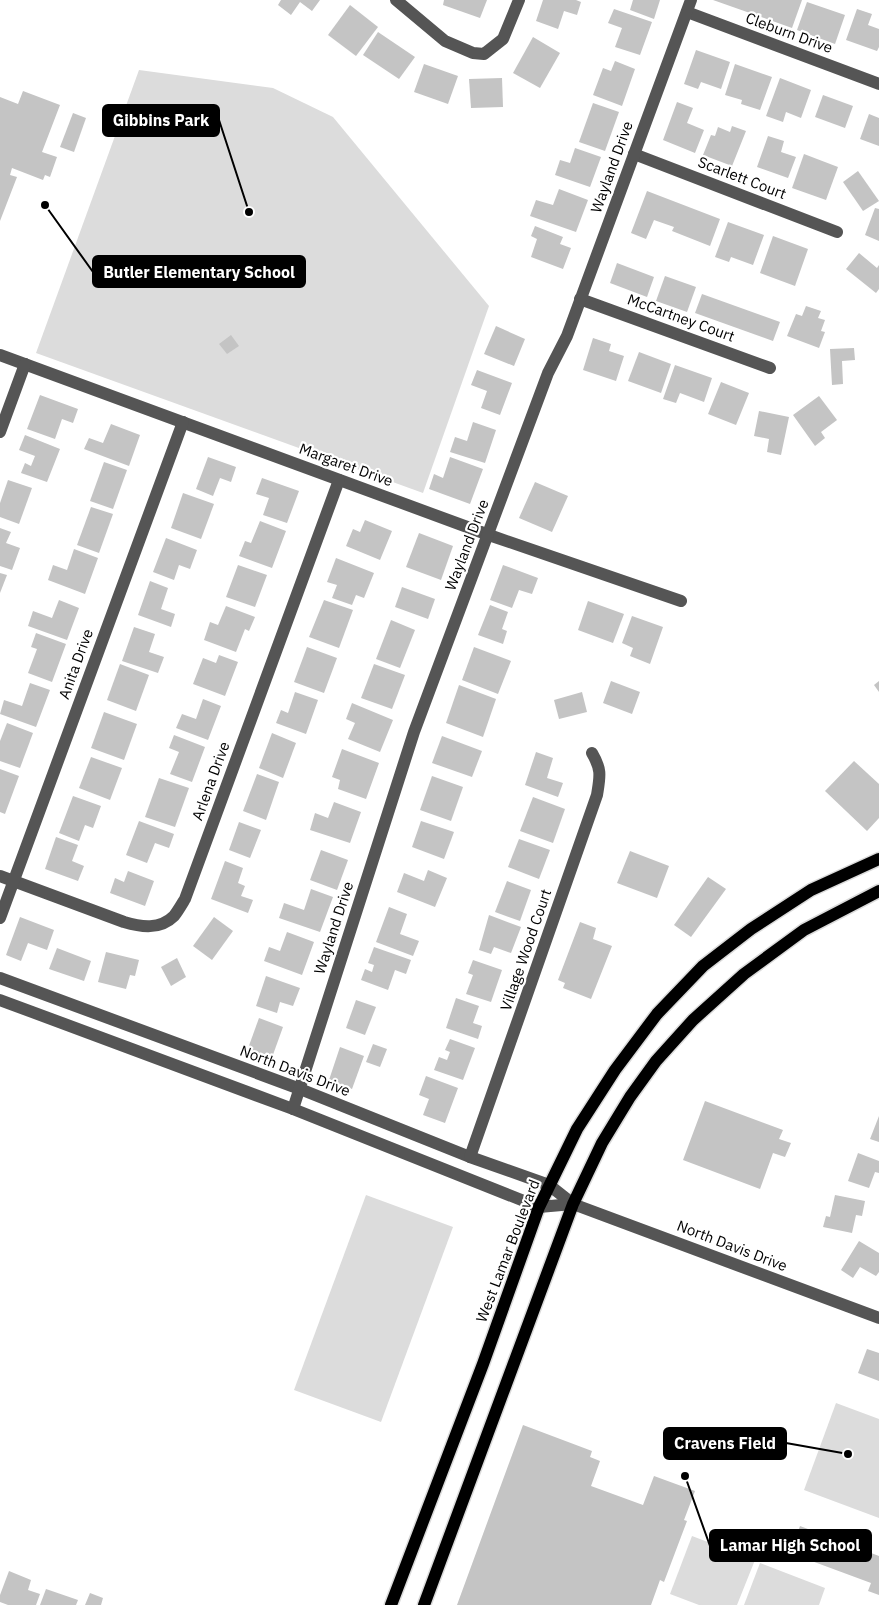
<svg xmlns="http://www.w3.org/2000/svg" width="879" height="1605" viewBox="0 0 879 1605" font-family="'IBM Plex Sans',sans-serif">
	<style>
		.green { fill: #dcdcdc }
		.building { fill: #c4c4c4 }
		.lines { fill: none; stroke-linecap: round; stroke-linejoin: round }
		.major-casing { stroke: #dbdbdb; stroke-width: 15 }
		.minor { stroke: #555; stroke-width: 12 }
		.major { stroke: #000; stroke-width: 12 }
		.labels { text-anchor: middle; stroke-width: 4.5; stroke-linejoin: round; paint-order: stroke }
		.street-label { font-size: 15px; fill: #000; stroke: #fff }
		.leader { fill: none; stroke: #000; stroke-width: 2 }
		.callout-dot { fill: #000; stroke: #fff; stroke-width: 2 }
		.callout { fill: #000; stroke: #000; stroke-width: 2 }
		.callout-label { font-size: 16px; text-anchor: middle; font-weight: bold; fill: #fff }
	</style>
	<rect width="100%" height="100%" fill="#fff"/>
	<g class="green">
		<path d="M139 70 273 88 333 117 489 306 423 493 36 353Z"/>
		<path d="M366 1195 453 1227 381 1422 294 1390Z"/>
		<path d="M836 1403 879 1419V1518L804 1490Z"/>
		<path d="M692 1536 755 1560 737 1605H699L670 1594Z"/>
		<path d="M760 1563 825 1588 819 1605H744Z"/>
	</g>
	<g class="building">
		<path d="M281 0H320L312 11 300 2 291 15 278 5Z"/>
		<path d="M444 0H487L480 18 443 5Z"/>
		<path d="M543 0H576L581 2 577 15 564 11 558 29 536 21Z"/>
		<path d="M633 0H660L654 19 630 10Z"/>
		<path d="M713 0H802L792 28Z"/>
		<path d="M807 2 845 15 835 44 797 30Z"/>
		<path d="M350 5 378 27 356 56 328 35Z"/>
		<path d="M614 9 652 22 640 55 615 47 622 28 608 23Z"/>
		<path d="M857 9 872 14 868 25 879 29V47L877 51 846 40Z"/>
		<path d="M378 32 415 57 399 79 363 55Z"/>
		<path d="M533 37 560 53 540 88 513 73Z"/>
		<path d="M696 50 730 62 721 89 701 82 698 89 684 84Z"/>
		<path d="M615 61 635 69 622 106 593 95 603 68 611 71Z"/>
		<path d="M424 64 458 76 448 104 414 92Z"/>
		<path d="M735 64 772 77 760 110 741 104 742 100 725 95Z"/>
		<path d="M502 78 503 107 471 108 469 79Z"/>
		<path d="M780 78 811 90 801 118 786 112 783 122 766 116Z"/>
		<path d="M23 91 60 105 42 152 57 157 50 177 45 175 43 180 12 168 10 175 17 177 0 221V97L18 104Z"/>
		<path d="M823 95 853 106 845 128 815 117Z"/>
		<path d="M677 102 693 108 687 123 704 130 695 153 663 140Z"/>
		<path d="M593 103 619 112 605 151 579 142Z"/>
		<path d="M73 113 86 118 74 152 60 147Z"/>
		<path d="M869 114 879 118V146L860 139Z"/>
		<path d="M732 126 746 131 732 166 703 155 711 135 715 136 718 127 730 132Z"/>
		<path d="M768 136 784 141 781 152 796 157 788 178 757 167Z"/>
		<path d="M575 148 601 157 590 187 555 175 560 160 570 163Z"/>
		<path d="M804 154 838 167 826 200 792 188Z"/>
		<path d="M858 171 879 201 863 211 843 182Z"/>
		<path d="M559 189 588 200 576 232 530 216 536 200 553 205Z"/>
		<path d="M647 191 720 219 710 246 672 231 674 227 654 220 646 239 631 233Z"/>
		<path d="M875 208 879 209V241L865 235Z"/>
		<path d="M728 222 764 235 753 265 731 257 729 262 715 257Z"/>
		<path d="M535 226 563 237 560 244 571 248 563 269 531 257 537 239 531 236Z"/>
		<path d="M773 236 808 249 795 286 760 273Z"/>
		<path d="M859 253 877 268 879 265V289L876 293 846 269Z"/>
		<path d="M617 263 654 277 647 297 610 283Z"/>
		<path d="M665 276 696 287 687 312 656 301Z"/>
		<path d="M702 294 780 322 773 341 695 313Z"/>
		<path d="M806 306 821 311 818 318 825 320 821 331 825 332 819 348 787 336 796 314 802 316Z"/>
		<path d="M496 326 525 339 514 366 484 354Z"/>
		<path d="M231 335 239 346 227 354 219 344Z"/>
		<path d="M593 338 611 344 609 351 624 356 616 381 583 370Z"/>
		<path d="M854 348 855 360 842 361 843 384 832 385 830 349Z"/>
		<path d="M639 352 671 364 661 393 628 381Z"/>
		<path d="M675 365 712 378 704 402 680 393 676 403 663 399Z"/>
		<path d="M477 370 512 383 500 415 481 408 487 391 471 385Z"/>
		<path d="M721 382 749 393 736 425 708 414Z"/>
		<path d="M40 395 78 409 73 423 62 419 55 439 27 429Z"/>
		<path d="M819 396 837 420 821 432 825 438 815 446 793 415Z"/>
		<path d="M759 411 789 417 781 455 767 452 769 439 754 436Z"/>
		<path d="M473 422 496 430 485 463 450 452 455 437 467 441Z"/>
		<path d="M111 424 140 435 129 466 84 449 89 438 103 443Z"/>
		<path d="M25 435 60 449 47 482 21 473 25 463 31 466 35 456 19 450Z"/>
		<path d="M208 457 236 467 231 482 220 478 213 496 196 489Z"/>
		<path d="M450 457 483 469 470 504 429 489 434 474 443 478Z"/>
		<path d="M104 462 127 470 113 509 90 501Z"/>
		<path d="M262 478 299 491 287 523 263 515 269 498 256 494Z"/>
		<path d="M8 480 32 488 19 524 0 517V503Z"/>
		<path d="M535 482 568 496 552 532 519 518Z"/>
		<path d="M183 493 214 504 201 539 171 528Z"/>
		<path d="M91 507 113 514 99 553 77 545Z"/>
		<path d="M365 520 392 531 380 560 346 546 353 529 360 532Z"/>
		<path d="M260 521 286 531 272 568 239 556 245 541 251 543Z"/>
		<path d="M0 528 11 532 6 543 20 548 12 570 0 566Z"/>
		<path d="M419 533 453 546 441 580 406 567Z"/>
		<path d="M166 538 197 550 190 569 179 565 174 580 153 572Z"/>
		<path d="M74 549 98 558 85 594 48 580 53 565 67 570Z"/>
		<path d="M336 558 374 573 364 598 356 595 352 605 332 598 337 585 327 582Z"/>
		<path d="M238 565 267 575 255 607 226 597Z"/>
		<path d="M503 565 538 578 532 594 519 590 512 608 490 600Z"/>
		<path d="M0 573 7 575 0 593Z"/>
		<path d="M150 581 168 588 161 609 175 614 171 627 138 615Z"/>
		<path d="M402 587 435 599 428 619 395 607Z"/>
		<path d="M59 600 79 608 67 640 28 626 33 611 52 618Z"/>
		<path d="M324 600 353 610 339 648 309 637Z"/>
		<path d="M588 601 624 614 613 643 578 630Z"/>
		<path d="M490 605 508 612 502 629 507 631 503 644 478 635Z"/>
		<path d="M226 606 255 617 249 631 245 629 236 652 204 640 210 622 218 625Z"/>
		<path d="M632 616 663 627 650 664 630 656 633 648 622 643Z"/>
		<path d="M391 620 415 630 400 668 376 659Z"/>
		<path d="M134 627 155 634 149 652 164 657 158 673 122 661Z"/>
		<path d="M36 633 66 644 52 682 28 673 37 649 31 647Z"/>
		<path d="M307 647 337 658 324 693 294 682Z"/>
		<path d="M474 647 511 661 498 694 462 680Z"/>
		<path d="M219 655 238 662 225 696 193 684 203 658 216 663Z"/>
		<path d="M120 664 149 675 136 711 107 700Z"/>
		<path d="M374 664 405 675 392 709 361 698Z"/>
		<path d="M611 681 640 692 632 714 603 703Z"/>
		<path d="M879 681V692L874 685Z"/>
		<path d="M30 683 50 690 36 727 0 714 4 700 22 706Z"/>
		<path d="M459 685 496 699 483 737 446 723Z"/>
		<path d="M295 692 318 700 306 734 276 723 281 710 288 713Z"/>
		<path d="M582 692 587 712 559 719 554 700Z"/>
		<path d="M203 699 221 706 208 740 176 728 182 714 196 719Z"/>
		<path d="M352 703 393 720 380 752 348 739 355 723 346 719Z"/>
		<path d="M104 712 137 724 124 760 91 748Z"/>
		<path d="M7 723 33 733 20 768 0 761V741Z"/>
		<path d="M272 733 296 743 283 778 259 768Z"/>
		<path d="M174 735 205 747 192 782 170 774 179 752 169 748Z"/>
		<path d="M442 736 482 751 472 777 432 763Z"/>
		<path d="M342 749 379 763 366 799 338 789 340 780 332 777Z"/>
		<path d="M536 752 553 758 547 778 563 783 558 797 525 785Z"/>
		<path d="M91 757 122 768 110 800 79 788Z"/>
		<path d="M854 761 879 784V818L867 831 825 791Z"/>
		<path d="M0 769 19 776 5 814 0 812Z"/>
		<path d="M257 774 279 782 266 820 243 811Z"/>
		<path d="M432 776 463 787 451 821 420 810Z"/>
		<path d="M159 778 189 788 175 827 145 817Z"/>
		<path d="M73 796 101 806 93 828 85 825 79 841 59 833Z"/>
		<path d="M533 797 565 809 553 843 520 831Z"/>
		<path d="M334 802 361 812 350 843 310 830 315 813 328 818Z"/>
		<path d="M139 821 174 834 169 848 155 843 147 863 126 855Z"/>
		<path d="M421 821 454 832 444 859 412 847Z"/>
		<path d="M239 822 261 830 250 858 229 850Z"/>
		<path d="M56 837 78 845 72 861 84 866 78 881 45 869Z"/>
		<path d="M519 839 550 850 539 879 508 867Z"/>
		<path d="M321 850 348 860 337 890 310 880Z"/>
		<path d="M630 851 669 866 657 898 617 883Z"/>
		<path d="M225 861 243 868 238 883 245 886 241 896 253 900 248 913 211 899Z"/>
		<path d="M428 870 447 878 435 907 397 892 404 873 424 881Z"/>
		<path d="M128 871 154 881 145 906 110 893 115 878 124 882Z"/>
		<path d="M708 877 726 889 691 937 674 925Z"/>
		<path d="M507 881 531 890 520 921 495 912Z"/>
		<path d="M311 889 333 897 320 932 279 918 284 903 304 910Z"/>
		<path d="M389 907 407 914 400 934 419 941 413 956 376 942Z"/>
		<path d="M489 915 521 927 511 953 494 947 491 954 479 950Z"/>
		<path d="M20 917 54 930 47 950 28 943 21 961 6 955Z"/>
		<path d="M214 917 233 931 212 960 193 946Z"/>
		<path d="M580 922 596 928 593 939 612 946 591 999 563 988 565 983 558 980Z"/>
		<path d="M287 932 314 942 302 975 264 961 269 947 280 951Z"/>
		<path d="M374 947 411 960 406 974 395 970 388 990 361 980 365 969 372 972 374 965 368 963Z"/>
		<path d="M57 948 91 961 84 981 49 969Z"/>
		<path d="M106 952 139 960 135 976 130 975 126 989 98 982Z"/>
		<path d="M177 958 186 977 171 986 161 967Z"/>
		<path d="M473 960 502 970 491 1002 466 994 473 975 468 973Z"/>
		<path d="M266 976 300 988 293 1006 280 1002 277 1013 256 1006Z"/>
		<path d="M456 998 479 1006 473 1023 482 1026 478 1039 446 1028Z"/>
		<path d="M356 1000 376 1007 365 1035 346 1028Z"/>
		<path d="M259 1018 283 1027 270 1063 246 1054Z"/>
		<path d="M450 1039 475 1048 463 1080 434 1070 439 1057 447 1060 450 1052 445 1050Z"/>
		<path d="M373 1044 387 1049 380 1067 366 1062Z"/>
		<path d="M340 1047 364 1056 352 1089 329 1080Z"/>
		<path d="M426 1076 458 1088 445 1123 423 1115 429 1099 419 1095Z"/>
		<path d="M705 1101 783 1130 779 1139 791 1143 785 1157 773 1153 760 1189 683 1160Z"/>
		<path d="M879 1116V1142L870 1139Z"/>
		<path d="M858 1153 879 1161V1173L875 1172 869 1188 848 1181Z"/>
		<path d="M835 1195 865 1201 862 1216 856 1215 852 1233 823 1227 826 1216 830 1217Z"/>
		<path d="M859 1241 879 1253V1272L876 1276 860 1267 853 1278 841 1270Z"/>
		<path d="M867 1349 879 1353V1381L858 1373Z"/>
		<path d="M523 1425 592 1451 590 1457 600 1461 591 1486 643 1505 654 1476 695 1491 684 1520 687 1521 664 1582 660 1580 651 1605H457Z"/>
		<path d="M800 1526 879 1556V1595L868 1591 871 1583 790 1553Z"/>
		<path d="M9 1571 31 1580 28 1590 40 1594 36 1605H8L0 1602V1595Z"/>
		<path d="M46 1589 78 1600 76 1605H40Z"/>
		<path d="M90 1593 103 1598 101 1605H85Z"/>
	</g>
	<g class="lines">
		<defs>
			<g id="major">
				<path d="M391 1605 483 1364 539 1207 577 1129 615 1070 657 1014 703 966 751 929 811 890 879 859"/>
				<path d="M424 1605 573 1204 602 1143 630 1097 656 1061 693 1020 744 974 804 930 879 891"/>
			</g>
		</defs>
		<use href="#major" class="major-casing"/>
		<g class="minor">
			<path d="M396 0 445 41 473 53 484 54 503 39 519 0"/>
			<path d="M687 12 879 84"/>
			<path d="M634 154 837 232"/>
			<path d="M580 299 770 368"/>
			<path d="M0 355 489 535 681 601"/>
			<path d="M0 432 25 364"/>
			<path d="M0 876 124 922C141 927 160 930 174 916 178 911 182 904 185 899L339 480"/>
			<path d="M0 918 183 422"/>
			<path d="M0 978 300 1089 470 1157 549 1185 573 1204 879 1318"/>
			<path d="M0 1000 293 1109 539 1207 573 1204"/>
			<path d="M293 1109 414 732 548 373 567 336 691 0"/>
			<path d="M470 1157 597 795C600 776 602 770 592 753"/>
		</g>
		<use href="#major" class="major"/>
	</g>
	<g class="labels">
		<g class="street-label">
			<text transform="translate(789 33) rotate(20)" y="5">Cleburn Drive</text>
			<text transform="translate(612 167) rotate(-70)" y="5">Wayland Drive</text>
			<text transform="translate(742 178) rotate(21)" y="5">Scarlett Court</text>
			<text transform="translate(681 318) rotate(20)" y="5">McCartney Court</text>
			<text transform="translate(346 465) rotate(20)" y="5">Margaret Drive</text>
			<text transform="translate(467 545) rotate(-69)" y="5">Wayland Drive</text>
			<text transform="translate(76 664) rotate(-70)" y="5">Anita Drive</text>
			<text transform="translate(211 781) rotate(-70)" y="5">Arlena Drive</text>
			<text transform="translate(334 928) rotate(-72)" y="5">Wayland Drive</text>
			<text transform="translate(526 950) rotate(-71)" y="5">Village Wood Court</text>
			<text transform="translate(295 1071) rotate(21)" y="5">North Davis Drive</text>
			<text transform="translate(732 1246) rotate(21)" y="5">North Davis Drive</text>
			<text transform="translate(508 1251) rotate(-69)" y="5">West Lamar Boulevard</text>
		</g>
	</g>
	<path class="leader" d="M249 212L219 120M45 205L93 272M848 1454L786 1443M685 1476L710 1546"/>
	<g class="callout-dot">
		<circle cx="249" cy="212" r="5"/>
		<circle cx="45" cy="205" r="5"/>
		<circle cx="848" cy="1454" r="5"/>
		<circle cx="685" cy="1476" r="5"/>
	</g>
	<g class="callout">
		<rect x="103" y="105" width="116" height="31" rx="5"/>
		<rect x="93" y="256" width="212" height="31" rx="5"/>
		<rect x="664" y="1428" width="122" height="31" rx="5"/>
		<rect x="710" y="1530" width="161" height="31" rx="5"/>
	</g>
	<g class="callout-label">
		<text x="161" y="126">Gibbins Park</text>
		<text x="199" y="278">Butler Elementary School</text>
		<text x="725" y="1449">Cravens Field</text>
		<text x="790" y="1551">Lamar High School</text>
	</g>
</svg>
